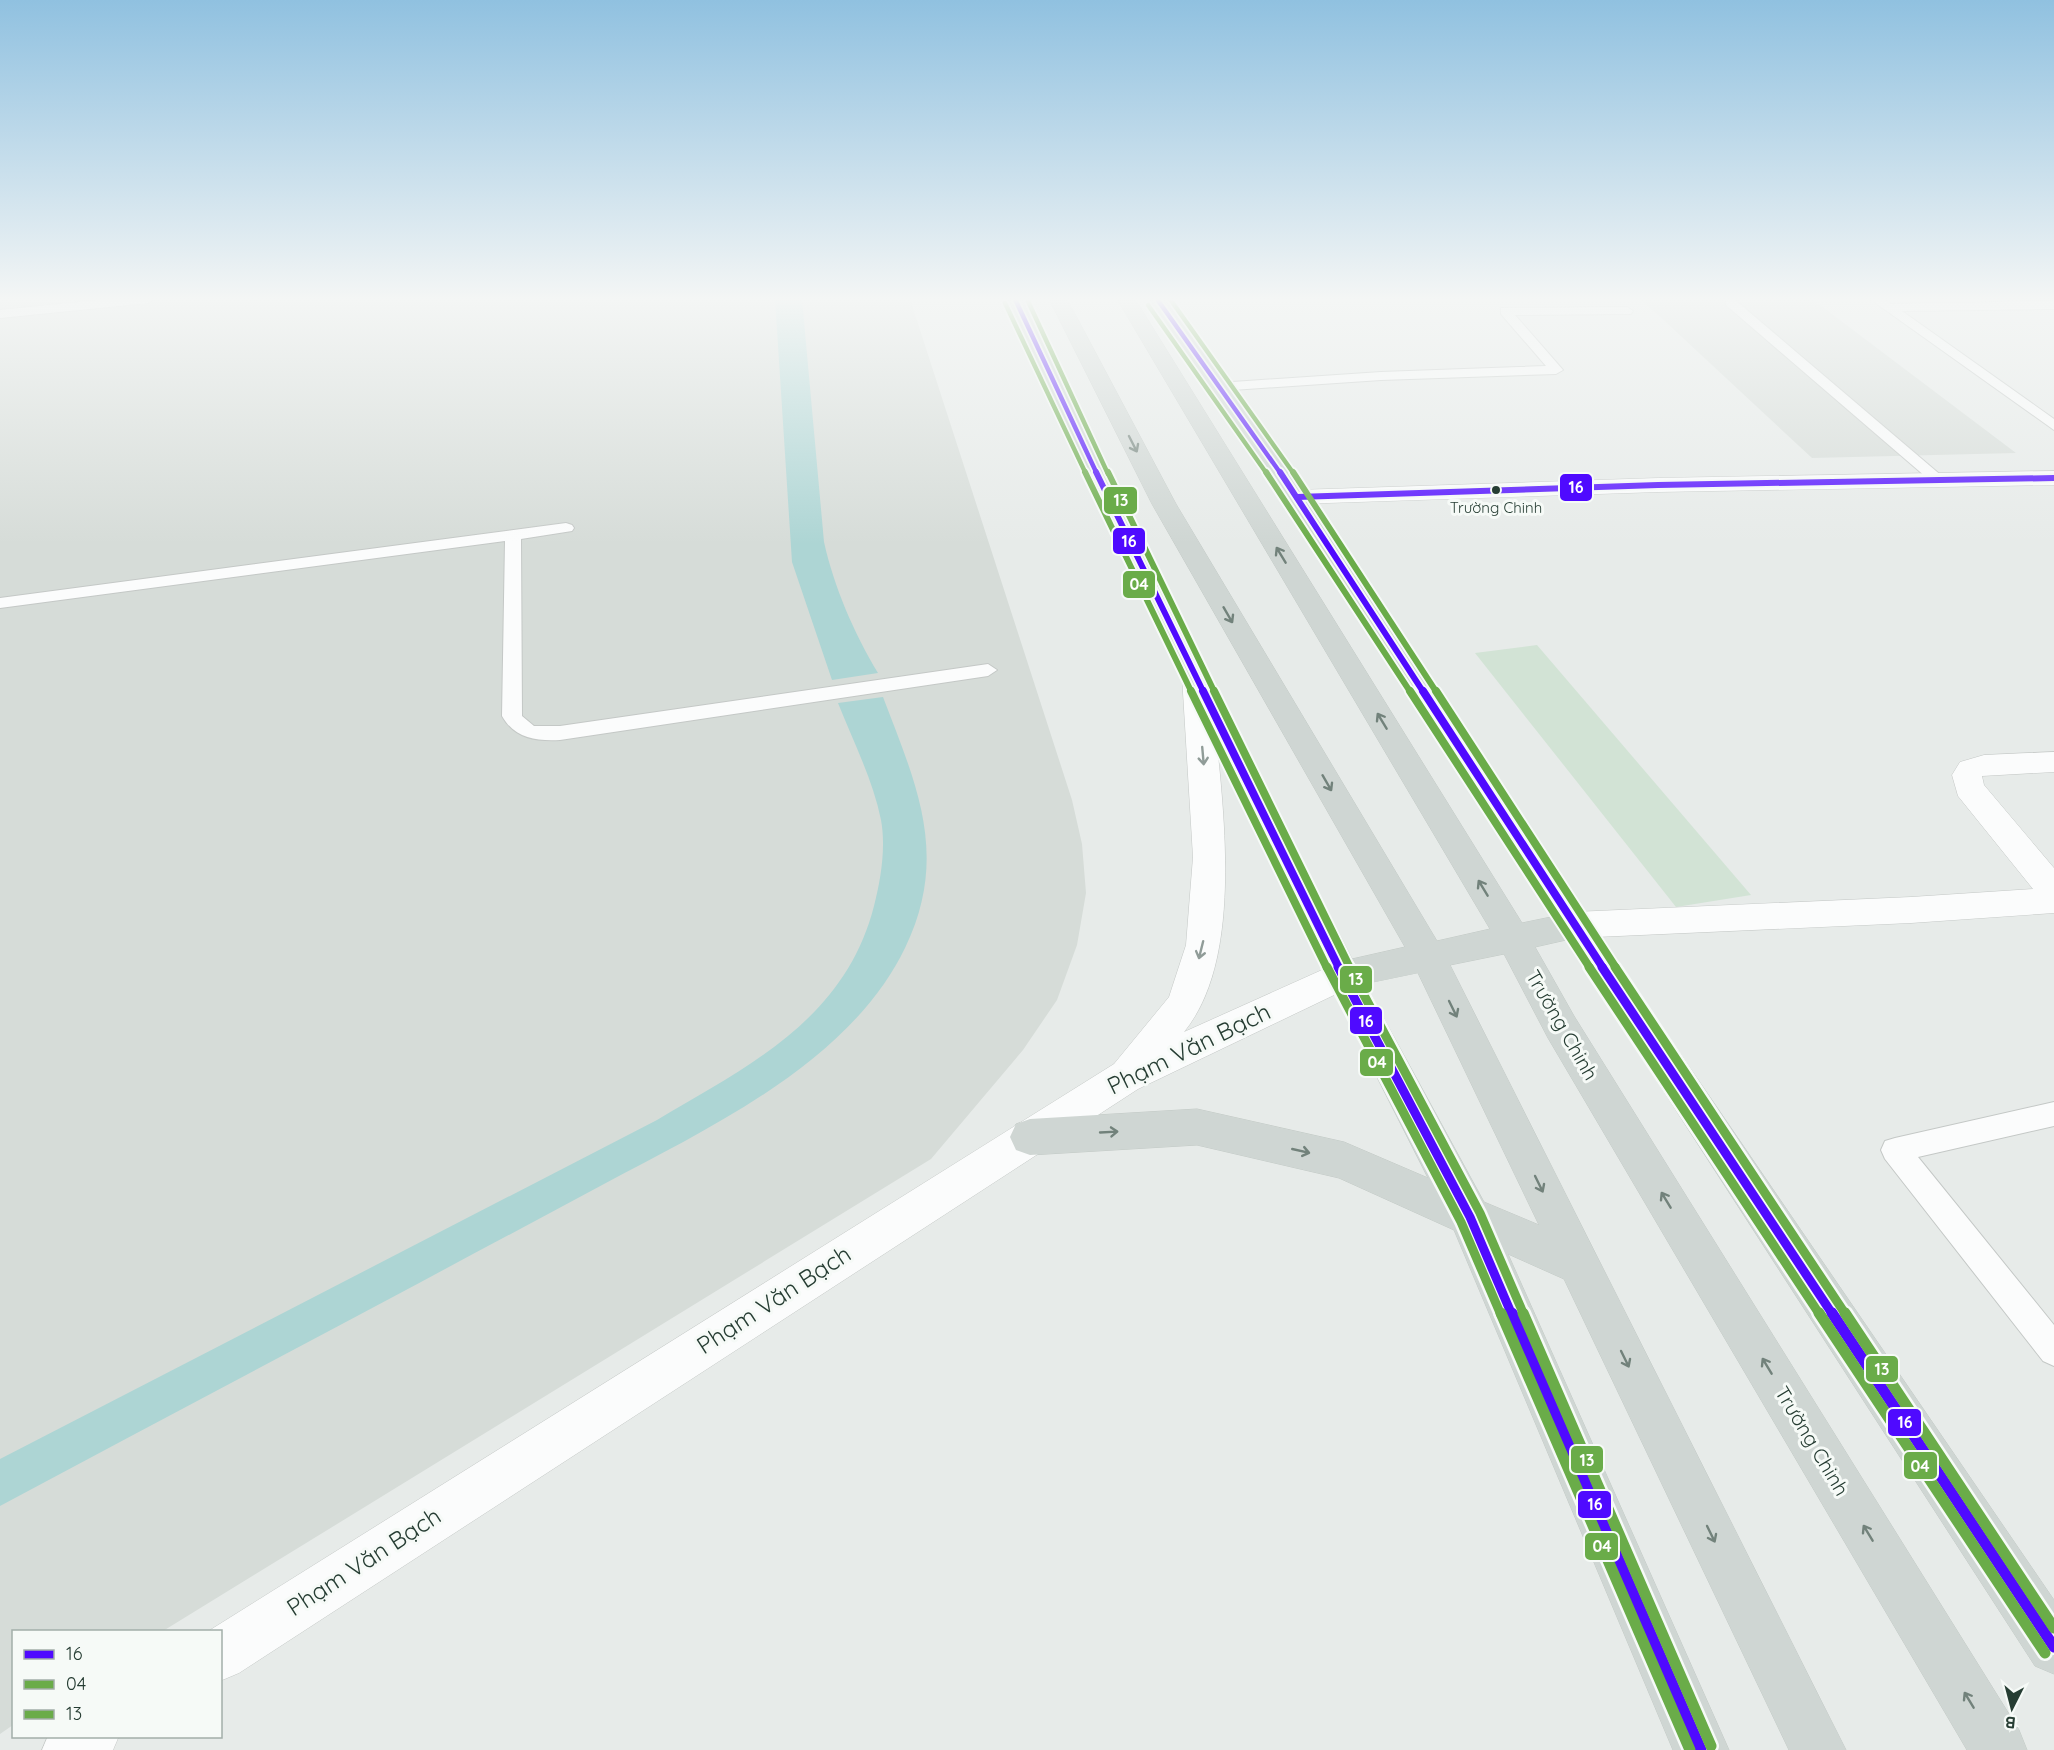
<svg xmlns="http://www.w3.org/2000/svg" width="2054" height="1750" viewBox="0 0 2054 1750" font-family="Quicksand,sans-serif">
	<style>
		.built { fill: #d6dcd8 }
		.green { fill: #d2e3d5 }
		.water { fill: #add5d4 }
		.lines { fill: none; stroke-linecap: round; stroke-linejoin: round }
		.service-casing { stroke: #c4c8c6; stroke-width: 2 }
		.minor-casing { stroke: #c4c8c6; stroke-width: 1 }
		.tertiary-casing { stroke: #c4c8c6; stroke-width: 1 }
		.primary-casing { stroke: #c3cac6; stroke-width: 1 }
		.service { fill: #fbfcfc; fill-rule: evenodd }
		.minor { fill: #fbfcfc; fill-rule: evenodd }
		.tertiary { fill: #fbfcfc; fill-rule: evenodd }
		.primary { fill: #cfd6d3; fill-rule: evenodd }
		.bus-1-far4-casing { stroke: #f6faf7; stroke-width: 8 }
		.bus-1-far3-casing { stroke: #f6faf7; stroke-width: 10 }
		.bus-1-far2-casing { stroke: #f6faf7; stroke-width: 12 }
		.bus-1-far1-casing { stroke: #f6faf7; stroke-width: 14 }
		.bus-1-casing { stroke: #f6faf7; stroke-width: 16 }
		.bus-2-far4-casing { stroke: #f6faf7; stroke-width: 8 }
		.bus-2-far3-casing { stroke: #f6faf7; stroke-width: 10 }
		.bus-2-far2-casing { stroke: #f6faf7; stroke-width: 12 }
		.bus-2-far1-casing { stroke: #f6faf7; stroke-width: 14 }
		.bus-2-casing { stroke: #f6faf7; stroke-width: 16 }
		.bus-3-far4-casing { stroke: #f6faf7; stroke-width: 8 }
		.bus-3-far3-casing { stroke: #f6faf7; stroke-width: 10 }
		.bus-3-far2-casing { stroke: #f6faf7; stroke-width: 12 }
		.bus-3-far1-casing { stroke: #f6faf7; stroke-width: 14 }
		.bus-3-casing { stroke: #f6faf7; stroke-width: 16 }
		.bus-1-far4 { stroke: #4f0aff; stroke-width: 4.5 }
		.bus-1-far3 { stroke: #4f0aff; stroke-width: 6 }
		.bus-1-far2 { stroke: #4f0aff; stroke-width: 8 }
		.bus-1-far1 { stroke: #4f0aff; stroke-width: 9 }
		.bus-1 { stroke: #4f0aff; stroke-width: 11 }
		.bus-2-far4 { stroke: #6aac49; stroke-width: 4.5 }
		.bus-2-far3 { stroke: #6aac49; stroke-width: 6 }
		.bus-2-far2 { stroke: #6aac49; stroke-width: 8 }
		.bus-2-far1 { stroke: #6aac49; stroke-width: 9 }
		.bus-2 { stroke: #6aac49; stroke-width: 11 }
		.bus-3-far4 { stroke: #6aac49; stroke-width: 4.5 }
		.bus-3-far3 { stroke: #6aac49; stroke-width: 6 }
		.bus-3-far2 { stroke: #6aac49; stroke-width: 8 }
		.bus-3-far1 { stroke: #6aac49; stroke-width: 9 }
		.bus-3 { stroke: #6aac49; stroke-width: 11 }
		.oneway { stroke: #72827b }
		.oneway2 { stroke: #909c98 }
		.bus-dot { fill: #263d33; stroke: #f6faf7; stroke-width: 2 }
		.labels { text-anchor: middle; stroke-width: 6; stroke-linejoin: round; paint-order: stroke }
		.far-bus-label { font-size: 15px; fill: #263d33; stroke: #f6faf7 }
		.street-label { font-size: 20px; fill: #263d33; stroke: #f6faf7 }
		.near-street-label { font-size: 24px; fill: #263d33; stroke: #f6faf7 }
		.line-badge { stroke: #f6faf7; stroke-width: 2 }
		.badge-label { font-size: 16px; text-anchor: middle; font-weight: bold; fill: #fff }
	</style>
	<rect width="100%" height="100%" fill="#e7ebe9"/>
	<g class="built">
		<path d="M0 299H910L1072 800 1082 844 1086 893 1077 945 1057 1000 1023 1050 931 1159 163 1631 14 1632 13 1725 0 1734Z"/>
		<path d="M1641 299H1812L2016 453 1812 458Z"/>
	</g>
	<path class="green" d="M1537 645 1751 895 1676 907 1475 653Z"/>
	<g class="water">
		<path d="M775 299H802L824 542C834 587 854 633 878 673L832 680 792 562Z"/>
		<path d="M883 697C916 784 950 855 905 948 850 1062 711 1127 604 1184 543 1217 482 1249 421 1282 280 1357 140 1431 0 1506V1459L657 1120C750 1065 845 1019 874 906 881 879 886 847 881 820 873 780 853 741 838 703Z"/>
	</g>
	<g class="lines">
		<defs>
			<g id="service">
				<path d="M109 299H154L148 303 0 318V310Z"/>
				<path d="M1726 299H1734L1943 477 1946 480 1943 483H1933L1726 305Z"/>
				<path d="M1870 299H1884L1891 304 2054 301V309L1902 311 2054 419V430Z"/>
				<path d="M1627 307 1633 311 1631 314 1515 315 1563 370 1556 374 1381 380 1218 391 1211 387 1218 383 1381 372 1546 366 1501 314V308Z"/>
				<path d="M566 523 572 525 574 528 572 531 521 539 522 716 534 726H560L988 664 997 670 988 676 560 740C536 741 515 739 502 716L505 541 0 608V598Z"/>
				<path d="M2054 1102V1126L1918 1157 2054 1325V1366L2043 1361 1885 1159 1881 1150 1885 1141 1895 1138Z"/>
			</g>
			<g id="minor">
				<path d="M2054 471V485L1658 492 1297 504 1289 502 1285 497 1289 492 1297 490 1658 478Z"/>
				<path d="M2054 752V772L1982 776 1984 785 2054 868V913L1911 923 1574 938 1562 934 1557 925 1562 916 1574 912 1911 897 2033 889 1958 796 1952 775 1960 762 1984 755Z"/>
			</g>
			<g id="tertiary">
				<path d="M1196 667 1206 670 1210 676C1218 775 1251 950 1184 1032L1342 961 1355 965 1360 975 1355 985 1138 1089 239 1673 220 1681V1632H207L1114 1064 1169 997 1186 945 1193 857 1182 676 1186 670Z"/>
				<path d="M48 1736H119L113 1750H42Z"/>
			</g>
			<path id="primary" d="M1006 299H1024L1125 508 1352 959 1405 947 1152 504 1049 299H1067L1176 504 1437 941 1490 929 1117 299H1135L1522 923 1551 917 1286 497 1148 299H1166L1309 497 1586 916 2054 1600V1674L2035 1666 1566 940 1535 947 1574 1016 2019 1730 2027 1750H1967L1548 1038 1504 954 1450 965 1846 1750H1789L1564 1279 1508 1254 1729 1750H1673L1454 1230 1339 1178 1197 1145 1030 1155 1016 1150 1010 1137 1016 1124 1030 1119 1197 1109 1344 1142 1428 1178C1280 888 1141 595 1006 299ZM1418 973 1539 1225 1484 1202 1365 984Z"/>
		</defs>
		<use href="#service" class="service-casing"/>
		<use href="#minor" class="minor-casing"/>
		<use href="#tertiary" class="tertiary-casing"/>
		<use href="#primary" class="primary-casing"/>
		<use href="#service" class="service"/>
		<use href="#minor" class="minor"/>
		<use href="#tertiary" class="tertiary"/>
		<use href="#primary" class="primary"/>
		<defs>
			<g id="bus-1-far4">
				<path d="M1015 299 1097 474"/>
				<path d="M1157 299 1281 474"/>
			</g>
			<g id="bus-1-far3">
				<path d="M1096 472 1204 693"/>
				<path d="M1280 472 1424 693"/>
				<path d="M1297 497 1658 485 2054 478"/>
			</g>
			<g id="bus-1-far2">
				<path d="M1203 691 1339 968"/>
				<path d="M1423 691 1603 968"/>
			</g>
			<g id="bus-1-far1">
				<path d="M1338 967 1470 1217 1512 1315"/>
				<path d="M1602 967 1833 1315"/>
			</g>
			<g id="bus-1">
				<path d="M1512 1313 1701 1750"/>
				<path d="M1832 1313 2054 1647"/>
			</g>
			<g id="bus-2-far4">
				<path d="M1005 303 1086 474"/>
				<path d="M1148 305 1267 474"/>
			</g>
			<g id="bus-2-far3">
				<path d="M1085 472 1192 693"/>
				<path d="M1266 472 1411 693"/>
			</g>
			<g id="bus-2-far2">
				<path d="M1191 691 1327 968"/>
				<path d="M1410 691 1590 968"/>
			</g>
			<g id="bus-2-far1">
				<path d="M1327 967 1461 1222 1501 1315"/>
				<path d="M1589 967 1820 1315"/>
			</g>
			<g id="bus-2">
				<path d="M1501 1313 1690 1750"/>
				<path d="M1819 1313 2045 1653"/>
			</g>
			<g id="bus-3-far4">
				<path d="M1027 299 1108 474"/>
				<path d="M1170 299 1294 474"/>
			</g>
			<g id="bus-3-far3">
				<path d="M1108 472 1215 693"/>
				<path d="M1293 472 1437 693"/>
			</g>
			<g id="bus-3-far2">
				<path d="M1214 691 1350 968"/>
				<path d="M1436 691 1616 968"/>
			</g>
			<g id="bus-3-far1">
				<path d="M1349 967 1480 1213 1524 1315"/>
				<path d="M1615 967 1846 1315"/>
			</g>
			<g id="bus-3">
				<path d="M1523 1313 1711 1746"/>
				<path d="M1845 1313 2054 1628"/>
			</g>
		</defs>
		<use href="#bus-1-far4" class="bus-1-far4-casing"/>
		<use href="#bus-1-far3" class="bus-1-far3-casing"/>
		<use href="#bus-1-far2" class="bus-1-far2-casing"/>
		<use href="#bus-1-far1" class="bus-1-far1-casing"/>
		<use href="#bus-1" class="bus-1-casing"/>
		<use href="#bus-2-far4" class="bus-2-far4-casing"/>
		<use href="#bus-2-far3" class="bus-2-far3-casing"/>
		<use href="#bus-2-far2" class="bus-2-far2-casing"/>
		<use href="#bus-2-far1" class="bus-2-far1-casing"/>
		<use href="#bus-2" class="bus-2-casing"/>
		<use href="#bus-3-far4" class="bus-3-far4-casing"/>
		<use href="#bus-3-far3" class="bus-3-far3-casing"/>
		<use href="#bus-3-far2" class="bus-3-far2-casing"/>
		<use href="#bus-3-far1" class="bus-3-far1-casing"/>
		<use href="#bus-3" class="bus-3-casing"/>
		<use href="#bus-1-far4" class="bus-1-far4"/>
		<use href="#bus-1-far3" class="bus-1-far3"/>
		<use href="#bus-1-far2" class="bus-1-far2"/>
		<use href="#bus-1-far1" class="bus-1-far1"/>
		<use href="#bus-1" class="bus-1"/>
		<use href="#bus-2-far4" class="bus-2-far4"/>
		<use href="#bus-2-far3" class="bus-2-far3"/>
		<use href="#bus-2-far2" class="bus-2-far2"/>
		<use href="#bus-2-far1" class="bus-2-far1"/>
		<use href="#bus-2" class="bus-2"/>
		<use href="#bus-3-far4" class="bus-3-far4"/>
		<use href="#bus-3-far3" class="bus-3-far3"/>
		<use href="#bus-3-far2" class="bus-3-far2"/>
		<use href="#bus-3-far1" class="bus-3-far1"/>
		<use href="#bus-3" class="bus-3"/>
	</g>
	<defs><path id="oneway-shaft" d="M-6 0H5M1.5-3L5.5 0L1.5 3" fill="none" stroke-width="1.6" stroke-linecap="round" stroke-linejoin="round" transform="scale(1.5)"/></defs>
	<g class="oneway">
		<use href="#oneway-shaft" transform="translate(1133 444) rotate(63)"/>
		<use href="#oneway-shaft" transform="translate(1281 555) rotate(-121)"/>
		<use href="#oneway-shaft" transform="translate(1228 615) rotate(60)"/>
		<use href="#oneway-shaft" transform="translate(1382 721) rotate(-121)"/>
		<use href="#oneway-shaft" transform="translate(1327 783) rotate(60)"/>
		<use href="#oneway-shaft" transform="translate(1483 888) rotate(-121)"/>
		<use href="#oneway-shaft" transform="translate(1453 1009) rotate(64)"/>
		<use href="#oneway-shaft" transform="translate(1109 1132) rotate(-3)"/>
		<use href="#oneway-shaft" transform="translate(1301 1151) rotate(13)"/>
		<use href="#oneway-shaft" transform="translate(1539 1184) rotate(64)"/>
		<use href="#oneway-shaft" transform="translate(1666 1200) rotate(-121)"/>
		<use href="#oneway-shaft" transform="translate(1625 1359) rotate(64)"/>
		<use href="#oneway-shaft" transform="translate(1767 1366) rotate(-121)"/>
		<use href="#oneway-shaft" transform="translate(1868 1533) rotate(-121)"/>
		<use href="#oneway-shaft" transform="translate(1711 1534) rotate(64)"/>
		<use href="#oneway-shaft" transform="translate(1969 1700) rotate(-121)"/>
	</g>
	<g class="oneway2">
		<use href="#oneway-shaft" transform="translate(1203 756) rotate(85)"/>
		<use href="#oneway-shaft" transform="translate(1201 950) rotate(104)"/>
	</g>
	<linearGradient id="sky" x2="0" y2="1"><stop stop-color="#90c1e0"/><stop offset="0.55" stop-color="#f4f6f5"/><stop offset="1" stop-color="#f4f6f5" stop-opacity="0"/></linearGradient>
	<rect width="2054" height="544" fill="url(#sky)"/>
	<circle class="bus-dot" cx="1496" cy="490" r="5"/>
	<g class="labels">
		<g class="far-bus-label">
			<text x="1496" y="513">Trường Chinh</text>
		</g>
		<g class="street-label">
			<text transform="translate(1562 1025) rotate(60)" y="7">Trường Chinh</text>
			<text transform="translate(1812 1441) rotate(59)" y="7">Trường Chinh</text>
		</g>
		<g class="near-street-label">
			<text transform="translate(1189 1049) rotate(-26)" y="8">Phạm Văn Bạch</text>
			<text transform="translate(774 1300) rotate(-33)" y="8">Phạm Văn Bạch</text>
			<text transform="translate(364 1562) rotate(-33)" y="8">Phạm Văn Bạch</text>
		</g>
	</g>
	<g class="line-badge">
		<rect x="1559" y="473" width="34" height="29" rx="6" fill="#4f0aff"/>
		<rect x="1103" y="486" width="35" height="29" rx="6" fill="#6aac49"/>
		<rect x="1112" y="527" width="34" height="28" rx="6" fill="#4f0aff"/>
		<rect x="1122" y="570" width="34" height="29" rx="6" fill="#6aac49"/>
		<rect x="1339" y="965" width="34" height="29" rx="6" fill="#6aac49"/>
		<rect x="1349" y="1006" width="34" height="29" rx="6" fill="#4f0aff"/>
		<rect x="1359" y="1048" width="35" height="29" rx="6" fill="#6aac49"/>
		<rect x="1865" y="1355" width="34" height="28" rx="6" fill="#6aac49"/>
		<rect x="1887" y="1408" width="35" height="29" rx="6" fill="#4f0aff"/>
		<rect x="1570" y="1445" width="34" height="29" rx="6" fill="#6aac49"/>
		<rect x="1903" y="1451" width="35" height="29" rx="6" fill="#6aac49"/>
		<rect x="1577" y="1490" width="35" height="29" rx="6" fill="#4f0aff"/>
		<rect x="1584" y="1532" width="35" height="29" rx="6" fill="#6aac49"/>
	</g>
	<g class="badge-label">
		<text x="1576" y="493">16</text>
		<text x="1121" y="506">13</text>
		<text x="1129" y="547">16</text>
		<text x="1139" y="590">04</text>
		<text x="1356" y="985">13</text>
		<text x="1366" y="1027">16</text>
		<text x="1377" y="1068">04</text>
		<text x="1882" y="1375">13</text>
		<text x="1905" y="1428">16</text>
		<text x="1587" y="1466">13</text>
		<text x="1920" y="1472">04</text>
		<text x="1595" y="1510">16</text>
		<text x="1602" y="1552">04</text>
	</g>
	<rect x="12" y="1630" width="210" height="108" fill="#f6faf7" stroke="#a3aea9" stroke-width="1.5"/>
	<rect x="24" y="1650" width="30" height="9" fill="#4f0aff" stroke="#a3aea9" stroke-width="1.5"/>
	<text x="66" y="1660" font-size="18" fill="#263d33">16</text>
	<rect x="24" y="1680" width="30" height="9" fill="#6aac49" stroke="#a3aea9" stroke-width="1.5"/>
	<text x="66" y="1690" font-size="18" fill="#263d33">04</text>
	<rect x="24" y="1710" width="30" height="9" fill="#6aac49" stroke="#a3aea9" stroke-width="1.5"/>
	<text x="66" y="1720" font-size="18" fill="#263d33">13</text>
	<g transform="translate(2012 1708) rotate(186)" stroke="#f6faf7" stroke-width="4.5" paint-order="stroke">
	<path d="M0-4.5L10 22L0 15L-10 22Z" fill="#263d33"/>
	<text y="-9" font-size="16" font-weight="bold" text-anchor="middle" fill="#263d33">B</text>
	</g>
</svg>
